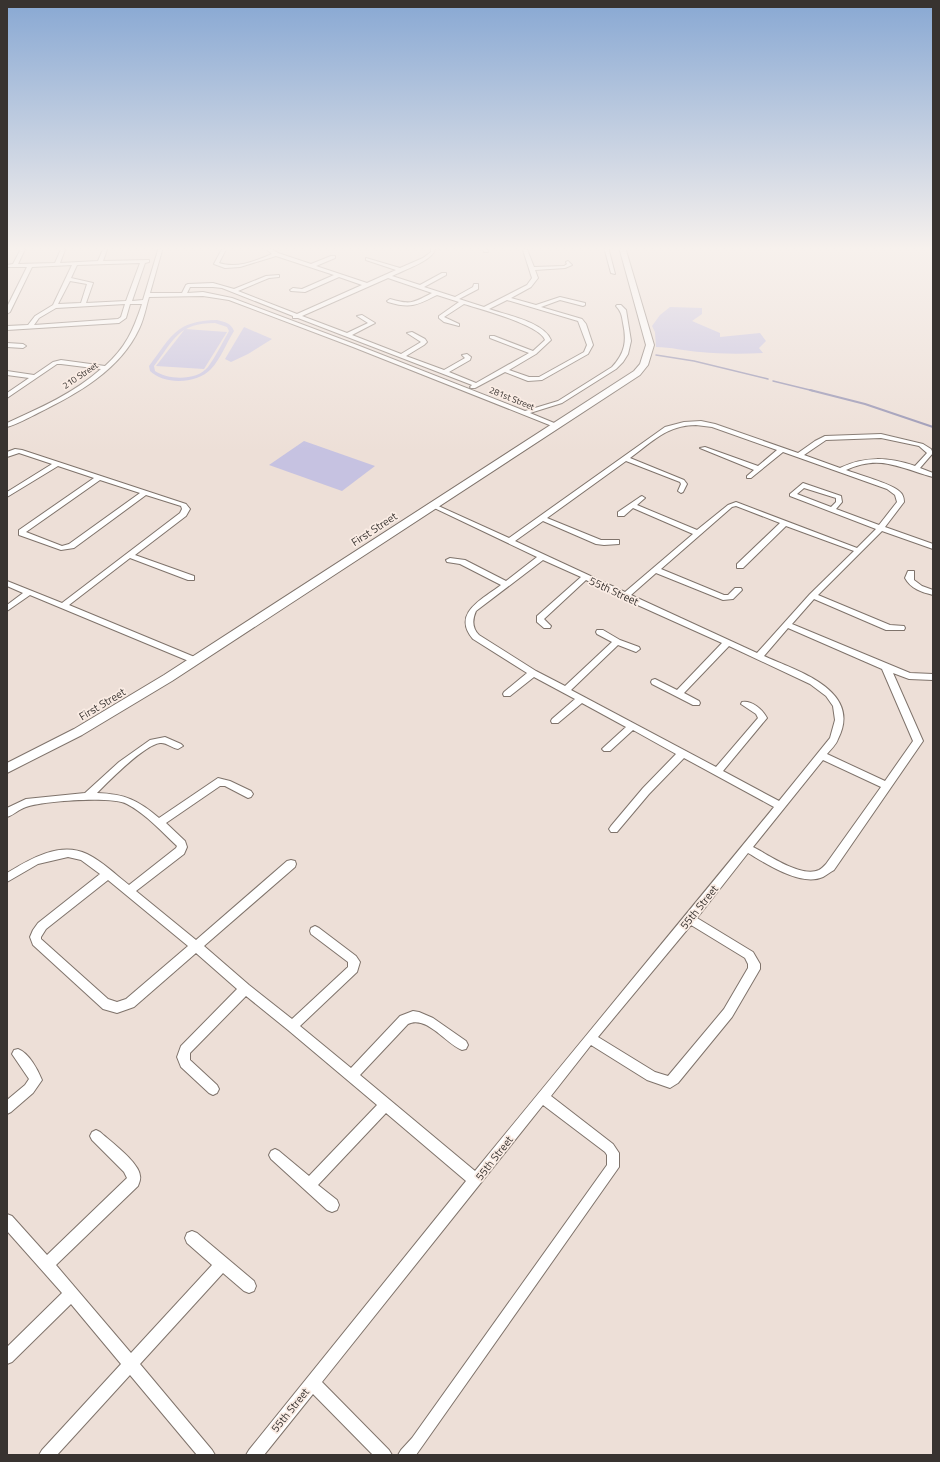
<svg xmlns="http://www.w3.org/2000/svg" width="940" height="1462" font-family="'Titillium Web',sans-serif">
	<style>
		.green { fill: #c6c2e1; fill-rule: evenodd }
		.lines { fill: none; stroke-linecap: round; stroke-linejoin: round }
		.stream-far1 { stroke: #9895b4; stroke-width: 1.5 }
		.stream { stroke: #9895b4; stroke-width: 2 }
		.minor-casing { stroke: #7f736b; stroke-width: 2 }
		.tertiary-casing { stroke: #7f736b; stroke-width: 2 }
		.minor { fill: #fff; fill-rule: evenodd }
		.tertiary { fill: #fff; fill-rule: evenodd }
		.labels { text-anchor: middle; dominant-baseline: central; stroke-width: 3.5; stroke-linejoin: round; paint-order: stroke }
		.far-street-label { font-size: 9px; fill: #383330; stroke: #faece4 }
		.street-label { font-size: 11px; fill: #383330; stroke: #faece4 }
	</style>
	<rect width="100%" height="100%" fill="#eddfd7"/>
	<g class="green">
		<path d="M670 307 702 308V314L692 321 720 333V337L760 333 766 341 759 348 763 353C742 354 720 354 700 352 685 351 671 347 656 347L655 332 652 326 660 315Z"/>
		<path d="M217 320C225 322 231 323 234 331 227 342 220 360 211 369 197 384 164 385 150 371L149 366C172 336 175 321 217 320ZM215 323 227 327 229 331C222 343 216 356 208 367 197 381 168 380 155 371L154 366C174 340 178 323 215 323Z"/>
		<polygon points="244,327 272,339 248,354 231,362 225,359"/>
		<polygon points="185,329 227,332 204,369 156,366"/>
		<polygon points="304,441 375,466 342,491 269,465"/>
	</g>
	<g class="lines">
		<g class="stream-far1">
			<polyline points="656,355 694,361 768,379"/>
			<polyline points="773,381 814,391"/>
		</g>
		<polyline class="stream" points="810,390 865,404 933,427"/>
		<defs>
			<g id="minor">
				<path d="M22 247H26L18 264 55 263 62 247H66L60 263 98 261 104 247H108L103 261 149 260V262L145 263 132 301 143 300 159 247H163L150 293H182L186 285 188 284 213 283 234 289 266 276 279 275V277L269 278 238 291 297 314 362 285 339 277 305 292 291 291 290 290 293 288 302 289 334 275 276 256 240 267 225 268 214 264 223 247H227L219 263C237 269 255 261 272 254L264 247H269L278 253 311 264 331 256H335V258L316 266 367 283 396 270 366 260V258L400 268 423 258 431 252V247H453L435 249C434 260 402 271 392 276L420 285 442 273H446V275L424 287 455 297 473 287 474 284H478V289L459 299 484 307 527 285 532 278 522 247H526L534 267 564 266 567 264 566 262 568 261 572 265 565 268 535 270 538 278 531 287 511 298 536 305 560 297 585 303V305L583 306 560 300 541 307 582 319 586 324 593 345 588 354 542 380 528 381 505 372 475 388H471L470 387 472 385 298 318H293V316L222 288 213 287H190L187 293 203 292 232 298 357 345 525 411 558 401 612 367C625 353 627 341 623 323 622 316 621 311 616 306L617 305H621L626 310 631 341 628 354 623 362 616 369 562 403 530 413 559 425V427L557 428 353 347 229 300 203 296 149 297C146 307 144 319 139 329 120 370 77 394 38 413 28 418 18 424 7 427V423C40 408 74 393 101 369L61 364H57L7 398V393L29 378 7 375V371L34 375 53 362 61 360 105 366C126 347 133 331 142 304H130L126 318 119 323 7 330V326L28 325 35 316 53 305 72 265 32 267 10 312 7 314V307L27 267H7V265L13 264ZM140 263 126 301 86 303 93 283 71 278 77 265ZM388 278 432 293C413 303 411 305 390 299L387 301 388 302C411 309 417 305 437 295L459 302 439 316V318L444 322 459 326V324L444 317 464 304C480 309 540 325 545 340L533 351 494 336H490V338L529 353 476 383 449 372 470 360 471 357 467 354 462 355 465 358 444 370 406 356 424 345 427 342 425 339 412 332 407 333 421 342 401 354 352 335 375 323 362 315 357 316 368 323 347 333 302 316ZM70 281 87 284 81 303 58 304ZM507 300 578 321 587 345 584 352 539 377H529L509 370 536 354 551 340C544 322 506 315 489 309ZM125 304 121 317 118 319 34 325 39 318 56 308Z"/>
				<polygon points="482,247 486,247 488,252 484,252"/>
				<polygon points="604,247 608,247 615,274 611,273"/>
				<polygon points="927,247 933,247 933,249 927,248"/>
				<polygon points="7,343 23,344 26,346 23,348 7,347"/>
				<path d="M701 421 715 424 798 453 815 441 825 436 881 434 923 444 931 449 933 453 920 468 933 473V477C900 468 880 454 846 470 859 475 890 483 899 491 903 494 904 498 904 502L885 527 933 544V549L882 531 818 595 890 625 904 626 905 628 904 630H886L814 599 792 624 910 673 933 674V680L909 679 893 673 923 741 834 870C830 872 827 875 823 877 801 887 767 864 748 853L697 918 753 952 760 964V969L732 1017 678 1083 670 1088 647 1080 591 1045 551 1096 613 1144 619 1153V1167L416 1455H398L401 1450 412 1438 607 1165V1155L605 1152 543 1105 322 1382 389 1450 392 1455H373L313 1394 264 1455H246L249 1450 466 1181 386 1113 318 1185 337 1200 339 1205 337 1210 332 1212 327 1210 271 1159 269 1155 271 1151 275 1149 279 1151 309 1176 377 1105 288 1030 246 996 190 1053V1060L217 1085 219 1089 217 1093 213 1095 209 1093 181 1067 177 1057 181 1046 237 989 196 953 134 1007 117 1013 103 1009 33 945 30 937 33 930 38 923 100 874 81 860 68 857 38 864 7 882V873C30 859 60 841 87 854 102 861 116 875 129 885L176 848 177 846C161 831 146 814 127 804 111 796 44 801 26 807 19 809 14 815 7 817V808L26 799 85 793 119 762 150 740 165 737 181 744 183 746 178 749C172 748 166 742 160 743 144 745 109 781 97 793 125 794 138 800 159 818L218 778 230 781 251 791 253 794 251 797 248 798 225 786H220L166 823 185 841 187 847 184 854 136 891 196 940 287 861 291 860 295 861 296 864 295 867 204 946 249 985 292 1019 348 967V962L311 934 310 931 311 928 315 926 319 928 356 956 360 962 357 972 300 1026 351 1068 400 1016 413 1011 419 1012 433 1018 466 1041 468 1045 466 1049 462 1050C446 1044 427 1015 408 1024L360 1075 475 1171C574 1049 675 929 774 807L684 758 649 794 617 832H611L609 829 611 826 643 788 676 754 633 730 610 751H604L602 749 604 747 626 727 582 703 558 723H552L551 721 552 719 575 699 534 677 510 696H504L503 694 504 692 527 673 473 639C451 613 483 599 501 585L460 564 447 562 446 560 450 558 465 560 506 581 537 557 428 505 430 504H434L509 538 665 427 684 422ZM696 425 712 427 777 450 758 466 705 447 700 448 754 470 747 476V478H751L783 452 887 489 895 495 897 502 879 525 836 509 842 502 841 496 803 483 790 494V496L876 529 857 548 736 502 728 505 697 530 637 505 645 498 642 496 640 497 618 512V516H624L633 508 693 534 625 592 515 541 543 521 596 544 604 545 619 544V540H601L547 518 626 461 680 482 681 484 678 491 681 493 683 492 687 484 684 480 630 458C652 442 667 425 696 425ZM881 438 919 446 927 453 915 466C888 457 865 456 840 468L804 455 826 440ZM804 488 836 498V502L831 507 797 494ZM736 506 780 523 737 564V568H743L786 526 854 551 810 594 757 653 631 595 656 573 723 600 733 599 742 590 741 588H735L728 595H724L661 569 732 507ZM543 560 581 577 537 616V622L544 628H550L551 626 544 619 586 580 622 598 722 643 677 690 655 679 652 680 651 682 652 684 693 705H699L700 703 699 701 684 693 729 646 810 684 826 696 833 706 835 720 830 738 779 801 723 771 767 718C763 710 752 700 742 702L741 704 756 714 758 718 716 767 571 690 618 645 636 652 640 649 639 647 620 640 603 630H597L596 632 597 634 612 642 565 686 536 671 479 635C472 628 472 620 476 611ZM788 628 882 669 913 741 885 781 827 754C831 749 836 745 838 739 863 690 797 671 764 656ZM823 760 881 787 826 864C824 866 821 869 819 870 801 878 769 855 753 847ZM108 880 188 946 126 999 117 1002 108 999 41 939V937L46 929ZM691 925 745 958 748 964V968L724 1009 668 1076 655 1072 598 1037Z"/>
				<path d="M15 449 22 450 186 504 190 509 186 516 135 555 194 576V580H188L130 558 69 605 197 658 198 660 197 662H191L30 595 7 611V605L23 593 7 586V581L62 603 180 513 182 509 181 506 146 495 74 548 61 550 19 535V530L94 478 58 466 7 497V492L52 464 19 453 7 457V452ZM100 480 140 493 69 544 62 546 26 532Z"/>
				<path d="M908 571H914V580L922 586 933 590V595C922 592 911 589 905 578Z"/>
				<path d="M18 1049C29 1053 38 1070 42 1080L33 1093 11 1112 7 1114V1100L25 1085 29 1079 12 1054 14 1050Z"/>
				<path d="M96 1130 100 1132C110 1141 140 1163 140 1176 141 1179 139 1183 138 1186L56 1265 131 1353 212 1265 187 1243 185 1238 187 1233 192 1231 197 1233 254 1281 256 1286 254 1291 249 1293 244 1291 223 1273 140 1364 212 1450 215 1455H197L130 1375 57 1455H39L42 1450 121 1364 71 1304 12 1362 7 1364V1347L62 1293 7 1231V1214L12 1216 47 1255 127 1178 124 1172 92 1140 90 1136 92 1132Z"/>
			</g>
			<polygon id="tertiary" points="619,247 625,247 654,345 648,365 640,375 172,681 82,735 7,773 7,763 74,729 164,675 634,371 640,364 646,345"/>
		</defs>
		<use href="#minor" class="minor-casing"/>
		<use href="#tertiary" class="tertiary-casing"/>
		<use href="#minor" class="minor"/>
		<use href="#tertiary" class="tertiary"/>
	</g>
	<linearGradient id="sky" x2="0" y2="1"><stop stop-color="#88a8d3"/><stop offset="0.55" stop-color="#f7f1ed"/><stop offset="1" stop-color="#f7f1ed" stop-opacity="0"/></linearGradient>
	<rect width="940" height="452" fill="url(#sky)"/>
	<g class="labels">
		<g class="far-street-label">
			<text transform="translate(80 375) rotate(-34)">210 Street</text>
			<text transform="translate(512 398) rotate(22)">281st Street</text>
		</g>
		<g class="street-label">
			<text transform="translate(374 529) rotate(-33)">First Street</text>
			<text transform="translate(614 591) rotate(25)">55th Street</text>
			<text transform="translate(102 704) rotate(-31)">First Street</text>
			<text transform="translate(699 907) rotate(-51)">55th Street</text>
			<text transform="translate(494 1158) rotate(-52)">55th Street</text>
			<text transform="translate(290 1410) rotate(-51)">55th Street</text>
		</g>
	</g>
	<rect width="940" height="1462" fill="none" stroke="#383330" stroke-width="16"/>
</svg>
